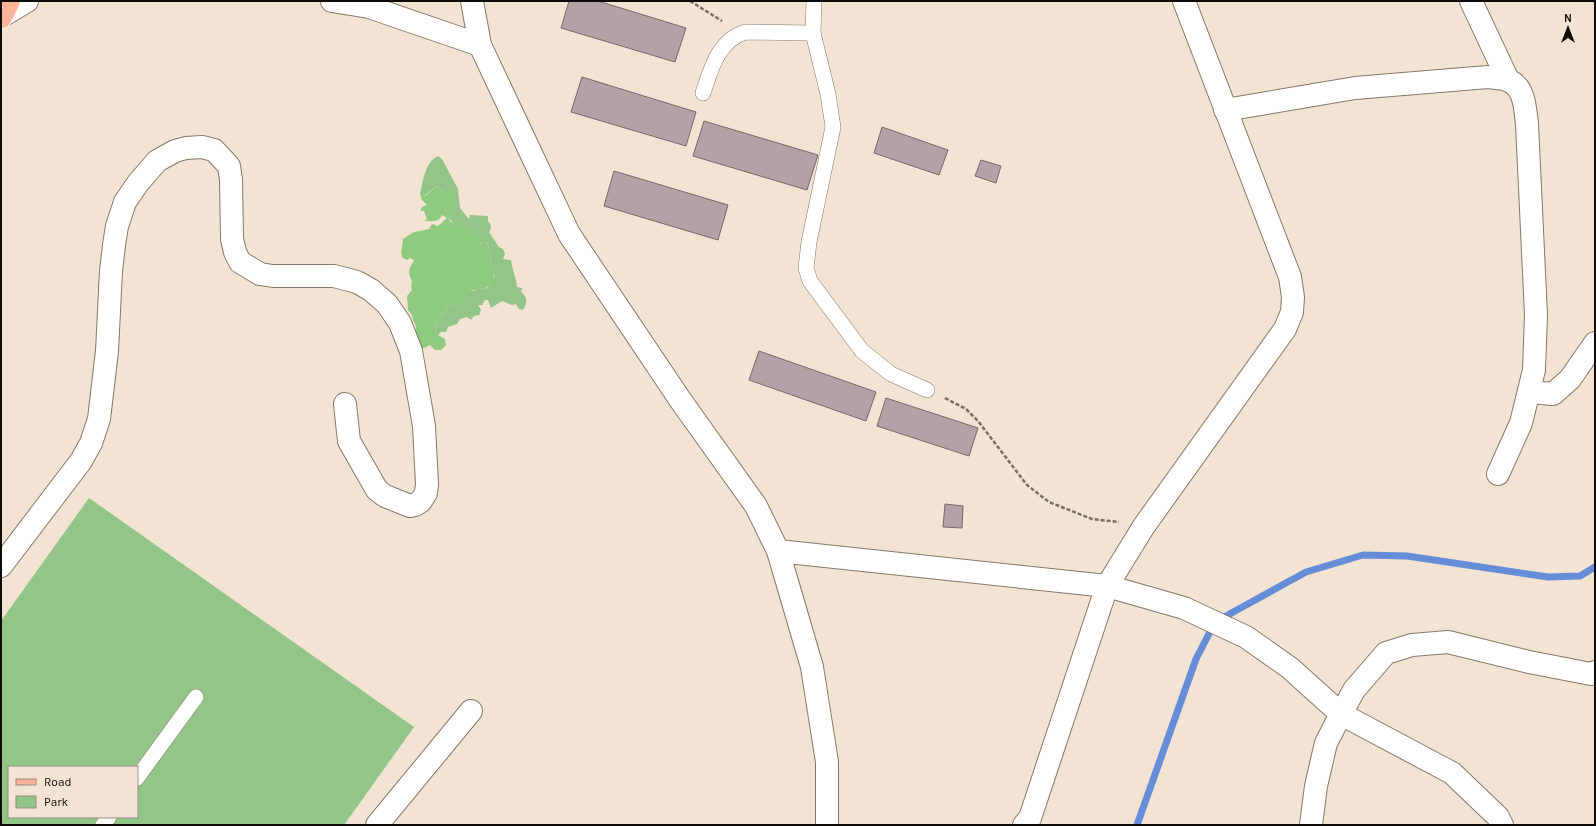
<svg xmlns="http://www.w3.org/2000/svg" width="1596" height="826" font-family="Karla,sans-serif">
	<style>
		.green { fill: #92c587; fill-rule: evenodd }
		.forest { fill: #8ecb80 }
		.lines { fill: none; stroke-linecap: round; stroke-linejoin: round }
		.stream { stroke: #668dd8; stroke-width: 7 }
		.building { fill: #b5a0a8; stroke: #79666e }
		.service-casing { stroke: #867869; stroke-width: 16 }
		.minor-casing { stroke: #867869; stroke-width: 24 }
		.primary-casing { stroke: #fff; stroke-width: 24 }
		.path { stroke: #796f65; stroke-width: 2.5; stroke-dasharray: 4 2; stroke-linecap: butt }
		.service { stroke: #fff; stroke-width: 15 }
		.minor { stroke: #fff; stroke-width: 22 }
		.primary { stroke: #feb39a; stroke-width: 22 }
	</style>
	<rect width="100%" height="100%" fill="#f2e3d2"/>
	<g class="green">
		<path d="M438 156 442 159 458 189 460 208 469 219 470 215 488 216V221C491 225 492 227 489 232L499 247 503 249 505 254 503 259 511 260C512 269 516 277 517 287L522 288 521 292C528 297 527 304 523 310L519 309 516 304 512 305 502 301 491 308 488 300H485L482 305H478L481 310 479 315 474 316 471 320 467 317 460 319 457 324 448 327 446 332H441L438 335 435 330 436 323 449 306C459 304 464 298 469 289L473 291 488 288 495 277 490 265 491 256C488 250 489 245 486 238L480 244 478 237 468 230 457 227 448 217 444 193 437 186 424 196 420 194C423 181 425 162 438 156Z"/>
		<path d="M89 498 414 727 344 825H1V621ZM9 767H137V817H9Z"/>
	</g>
	<path class="forest" d="M437 186 444 193 447 191H451C455 199 456 212 448 217L451 222 456 223 457 227 463 226 479 237 480 244 482 243V240L486 238C489 245 488 250 491 256 489 267 495 272 495 283 488 288 477 293 469 289L468 293 465 296V300L462 303 449 306 441 316V321L436 323 435 330 438 335 445 339 446 345 441 350H435L430 345 422 349C416 344 415 334 416 326L413 320 412 315 408 310 407 296 412 290 411 286 412 281C407 272 409 269 414 260L410 258 407 260 403 258 401 254 403 239 414 232 429 229 432 224 438 226 447 218 442 215C439 223 431 221 424 221L427 219 424 211H420L422 207 427 205 422 200 420 194 424 192 425 196Z"/>
	<g class="lines">
		<polyline class="stream" points="1137,825 1196,659 1215,622 1306,572 1363,555 1407,556 1548,577 1580,576 1595,567"/>
	</g>
	<g class="building">
		<polygon points="569,1 598,1 686,28 675,62 561,28"/>
		<polygon points="582,77 696,112 686,146 571,112"/>
		<polygon points="704,121 818,155 807,190 693,156"/>
		<polygon points="882,127 948,150 939,175 874,153"/>
		<polygon points="981,160 1001,166 996,183 975,176"/>
		<polygon points="614,171 728,205 718,240 604,206"/>
		<polygon points="759,351 876,392 866,421 749,380"/>
		<polygon points="886,398 978,428 969,456 877,426"/>
		<polygon points="945,504 963,506 962,528 943,527"/>
	</g>
	<g class="lines">
		<defs>
			<g id="service">
				<polyline points="814,1 813,33 828,94 833,127 809,242 806,268 810,281 862,351 891,374 927,390"/>
				<path d="M703 93C711 69 718 41 745 32L813 33"/>
				<polyline points="137,778 196,697"/>
				<polyline points="103,825 109,817"/>
			</g>
			<g id="minor">
				<polyline points="332,1 369,7 480,45"/>
				<polyline points="472,1 480,45 569,234 681,401 756,506 778,551 812,667 827,762 827,825"/>
				<polyline points="1471,1 1508,80"/>
				<polyline points="2,16 27,1"/>
				<path d="M1225 110 1355 88 1488 77C1494 78 1501 78 1507 80 1525 86 1525 108 1527 124L1536 315 1534 370 1521 423 1498 474"/>
				<polyline points="1529,392 1553,394 1570,379 1595,343"/>
				<polyline points="778,551 1107,586 1184,608 1246,637 1290,668 1341,714 1354,690 1386,653 1412,645 1448,642 1529,662 1591,674 1595,672"/>
				<polyline points="1,566 81,461 91,443 99,419 107,351 111,271 114,245 117,226 125,202 138,183 157,161 175,151 186,148 202,147 214,150 229,166 231,180 232,239 235,252 240,262 260,274 273,276 334,276 357,282 371,290 387,304 400,323 411,351 424,426 427,484 426,493 421,501 415,505 410,506 385,496 377,490 349,441 345,404"/>
				<polyline points="377,825 471,711"/>
				<polyline points="1024,825 1030,818 1107,586 1144,526 1285,329 1292,312 1293,297 1290,277 1184,1"/>
				<polyline points="1311,825 1316,786 1326,743 1341,714 1452,773 1498,817 1502,825"/>
			</g>
			<polyline id="primary" points="1,17 9,1"/>
		</defs>
		<use href="#service" class="service-casing"/>
		<use href="#minor" class="minor-casing"/>
		<use href="#primary" class="primary-casing"/>
		<g class="path">
			<polyline points="690,1 722,21"/>
			<polyline points="945,398 966,409 978,421 1027,485 1049,502 1092,519 1119,522"/>
		</g>
		<use href="#service" class="service"/>
		<use href="#minor" class="minor"/>
		<use href="#primary" class="primary"/>
	</g>
	<rect width="1596" height="826" fill="none" stroke="#0f0a06" stroke-width="4"/>
	<rect x="8" y="766" width="130" height="52" fill="#f2e3d2" stroke="#978c80"/>
	<rect x="16" y="779" width="20" height="6" fill="#feb39a" stroke="#978c80"/>
	<text x="44" y="786" font-size="12" fill="#0f0a06">Road</text>
	<rect x="16" y="796" width="20" height="12" fill="#92c587" stroke="#978c80"/>
	<text x="44" y="806" font-size="12" fill="#0f0a06">Park</text>
	<g transform="translate(1568 28)" stroke="#f2e3d2" stroke-width="3" paint-order="stroke">
	<path d="M0-3L7 15L0 10L-7 15Z" fill="#0f0a06"/>
	<text y="-6" font-size="11" font-weight="bold" text-anchor="middle" fill="#0f0a06">N</text>
	</g>
</svg>
